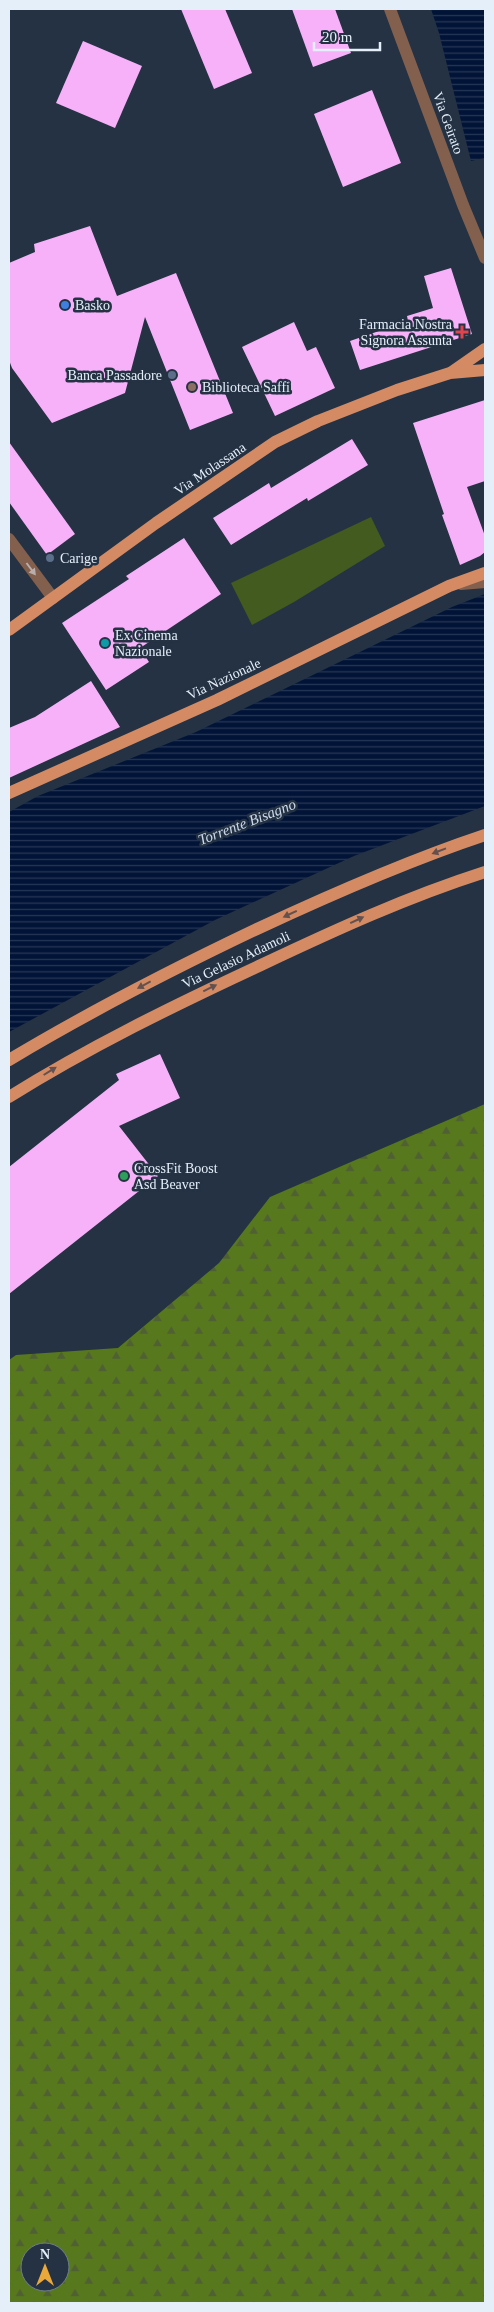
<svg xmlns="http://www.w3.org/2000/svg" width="494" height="2312" font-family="'Times New Roman',serif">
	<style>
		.green { fill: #435b1e }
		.forest { fill: url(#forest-firs); fill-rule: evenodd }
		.water { fill: url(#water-rules) }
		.building { fill: #f7b1f8 }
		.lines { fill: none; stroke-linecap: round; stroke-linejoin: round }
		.minor { stroke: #835f4d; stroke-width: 12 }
		.major { stroke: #d48b64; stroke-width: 12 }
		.oneway { fill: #b9aeac }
		.oneway2 { fill: #62514f }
		.shop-dot { fill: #3f7fe0; stroke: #243243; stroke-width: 2 }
		.health-dot { fill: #e0444e; stroke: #243243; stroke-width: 2 }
		.service-dot { fill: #5c6f8a; stroke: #243243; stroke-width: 2 }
		.education-dot { fill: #8d6e63; stroke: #243243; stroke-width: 2 }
		.culture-dot { fill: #0f9aa8; stroke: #243243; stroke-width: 2 }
		.leisure-dot { fill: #2e9e5b; stroke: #243243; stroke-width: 2 }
		.labels { text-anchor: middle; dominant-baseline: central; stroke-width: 5; stroke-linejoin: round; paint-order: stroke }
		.street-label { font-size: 14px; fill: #e5eff9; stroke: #243243 }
		.poi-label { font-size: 14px; fill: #e5eff9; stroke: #243243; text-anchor: start }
		.water-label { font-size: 15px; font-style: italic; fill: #ccd9ed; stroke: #243243 }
	</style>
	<defs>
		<pattern id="forest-firs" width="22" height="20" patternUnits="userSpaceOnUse" patternTransform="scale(1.25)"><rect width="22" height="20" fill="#58781d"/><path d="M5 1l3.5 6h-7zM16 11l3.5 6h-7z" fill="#4e6034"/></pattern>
		<pattern id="water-rules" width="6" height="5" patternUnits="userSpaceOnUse" patternTransform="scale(1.25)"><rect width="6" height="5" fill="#011437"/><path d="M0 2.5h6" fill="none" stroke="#263655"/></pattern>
	</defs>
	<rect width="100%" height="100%" fill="#243243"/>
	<polygon class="green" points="371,517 385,546 294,602 252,625 231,583"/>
	<path class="forest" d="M485 1104V2303H9V1360L16 1355 118 1348 219 1263 270 1197ZM30 2252H60V2282H30Z"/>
	<g class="water">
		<polygon points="431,9 485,9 485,158 471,161 439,33"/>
		<polygon points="485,594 485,806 354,856 215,920 9,1032 9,812 38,796 196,732 452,607"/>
	</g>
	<g class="building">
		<polygon points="181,9 225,9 252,73 214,89"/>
		<polygon points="292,9 335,9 351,53 313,67"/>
		<polygon points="83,41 142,66 115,128 56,103"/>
		<polygon points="372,90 401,163 343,187 314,114"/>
		<polygon points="90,226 117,296 176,273 233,413 190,430 145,317 125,393 52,423 12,368 9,360 9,263 35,252 34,244"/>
		<polygon points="451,268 472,334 360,370 350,341 408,321 407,316 433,308 424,276"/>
		<polygon points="294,322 307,351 316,347 335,388 275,416 242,347"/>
		<polygon points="485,400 485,481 467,487 485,536 485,552 480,556 460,565 442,515 444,514 413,423"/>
		<polygon points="352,439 368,465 308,501 307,498 231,545 213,518 269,483 271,488"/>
		<polygon points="9,442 75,534 47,555 9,502"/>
		<polygon points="184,538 221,594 140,648 149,662 106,690 62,623 129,579 126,576"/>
		<polygon points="91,681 120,727 9,778 9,728 35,717"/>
		<polygon points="160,1054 180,1098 119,1126 158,1176 9,1294 9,1167 119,1080 116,1074"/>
	</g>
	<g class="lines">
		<g class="minor">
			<polyline points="390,9 463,205 485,258"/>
			<polyline points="9,539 53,598"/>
			<polyline points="461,584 485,582"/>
		</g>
		<g class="major">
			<polyline points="452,372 485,349"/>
			<polyline points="9,630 156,523 275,442 318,421 397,390 450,373 485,370"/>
			<polyline points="9,793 217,700 449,586 485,573"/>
			<path d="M9 1060C89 1012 173 969 257 929 332 894 407 861 485 835"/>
			<path d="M9 1097C89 1047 175 1005 261 965 335 930 407 897 485 872"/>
		</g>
	</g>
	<defs><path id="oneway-solid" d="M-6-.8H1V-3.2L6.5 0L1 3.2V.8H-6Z" transform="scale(1.25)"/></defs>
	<use class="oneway" href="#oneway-solid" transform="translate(31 569) rotate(53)"/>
	<g class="oneway2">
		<use href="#oneway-solid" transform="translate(439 851) rotate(159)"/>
		<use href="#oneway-solid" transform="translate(290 914) rotate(155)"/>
		<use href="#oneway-solid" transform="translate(357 920) rotate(-25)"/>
		<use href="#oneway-solid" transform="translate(144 985) rotate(152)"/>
		<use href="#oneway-solid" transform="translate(210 988) rotate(-26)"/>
		<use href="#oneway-solid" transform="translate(50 1071) rotate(-32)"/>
	</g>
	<circle class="shop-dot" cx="65" cy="305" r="5"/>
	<path class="health-dot" d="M459.5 324.5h5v5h5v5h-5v5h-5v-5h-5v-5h5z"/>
	<g class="service-dot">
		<circle cx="172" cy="375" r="5"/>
		<circle cx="50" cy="558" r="5"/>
	</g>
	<circle class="education-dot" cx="192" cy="387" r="5"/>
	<circle class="culture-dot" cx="105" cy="643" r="5"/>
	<circle class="leisure-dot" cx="124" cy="1176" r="5"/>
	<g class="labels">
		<g class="street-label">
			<text transform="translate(448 123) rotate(70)">Via Geirato</text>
			<text transform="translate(210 469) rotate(-34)">Via Molassana</text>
			<text transform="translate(224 679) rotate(-25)">Via Nazionale</text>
			<text transform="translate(236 960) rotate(-25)">Via Gelasio Adamoli</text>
		</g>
		<g class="poi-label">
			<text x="75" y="305">Basko</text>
			<text x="452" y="324" text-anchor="end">Farmacia Nostra<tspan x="452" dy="16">Signora Assunta</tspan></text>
			<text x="162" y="375" text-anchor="end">Banca Passadore</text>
			<text x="202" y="387">Biblioteca Saffi</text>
			<text x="60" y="558">Carige</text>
			<text x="115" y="635">Ex Cinema<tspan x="115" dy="16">Nazionale</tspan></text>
			<text x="134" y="1168">CrossFit Boost<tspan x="134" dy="16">Asd Beaver</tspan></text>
		</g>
		<g class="water-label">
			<text transform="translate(247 822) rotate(-21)">Torrente Bisagno</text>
		</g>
	</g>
	<rect width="494" height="2312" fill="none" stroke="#e5eff9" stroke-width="20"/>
	<g transform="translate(45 2267)"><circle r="24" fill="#243243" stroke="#717e8c"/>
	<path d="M0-4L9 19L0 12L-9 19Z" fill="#eba93a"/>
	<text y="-8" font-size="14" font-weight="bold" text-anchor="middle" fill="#e5eff9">N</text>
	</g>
	<path d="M314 42v8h66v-8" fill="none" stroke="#e5eff9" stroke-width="2.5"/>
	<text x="322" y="42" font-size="15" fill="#e5eff9" stroke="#243243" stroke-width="4" paint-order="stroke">20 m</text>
</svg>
